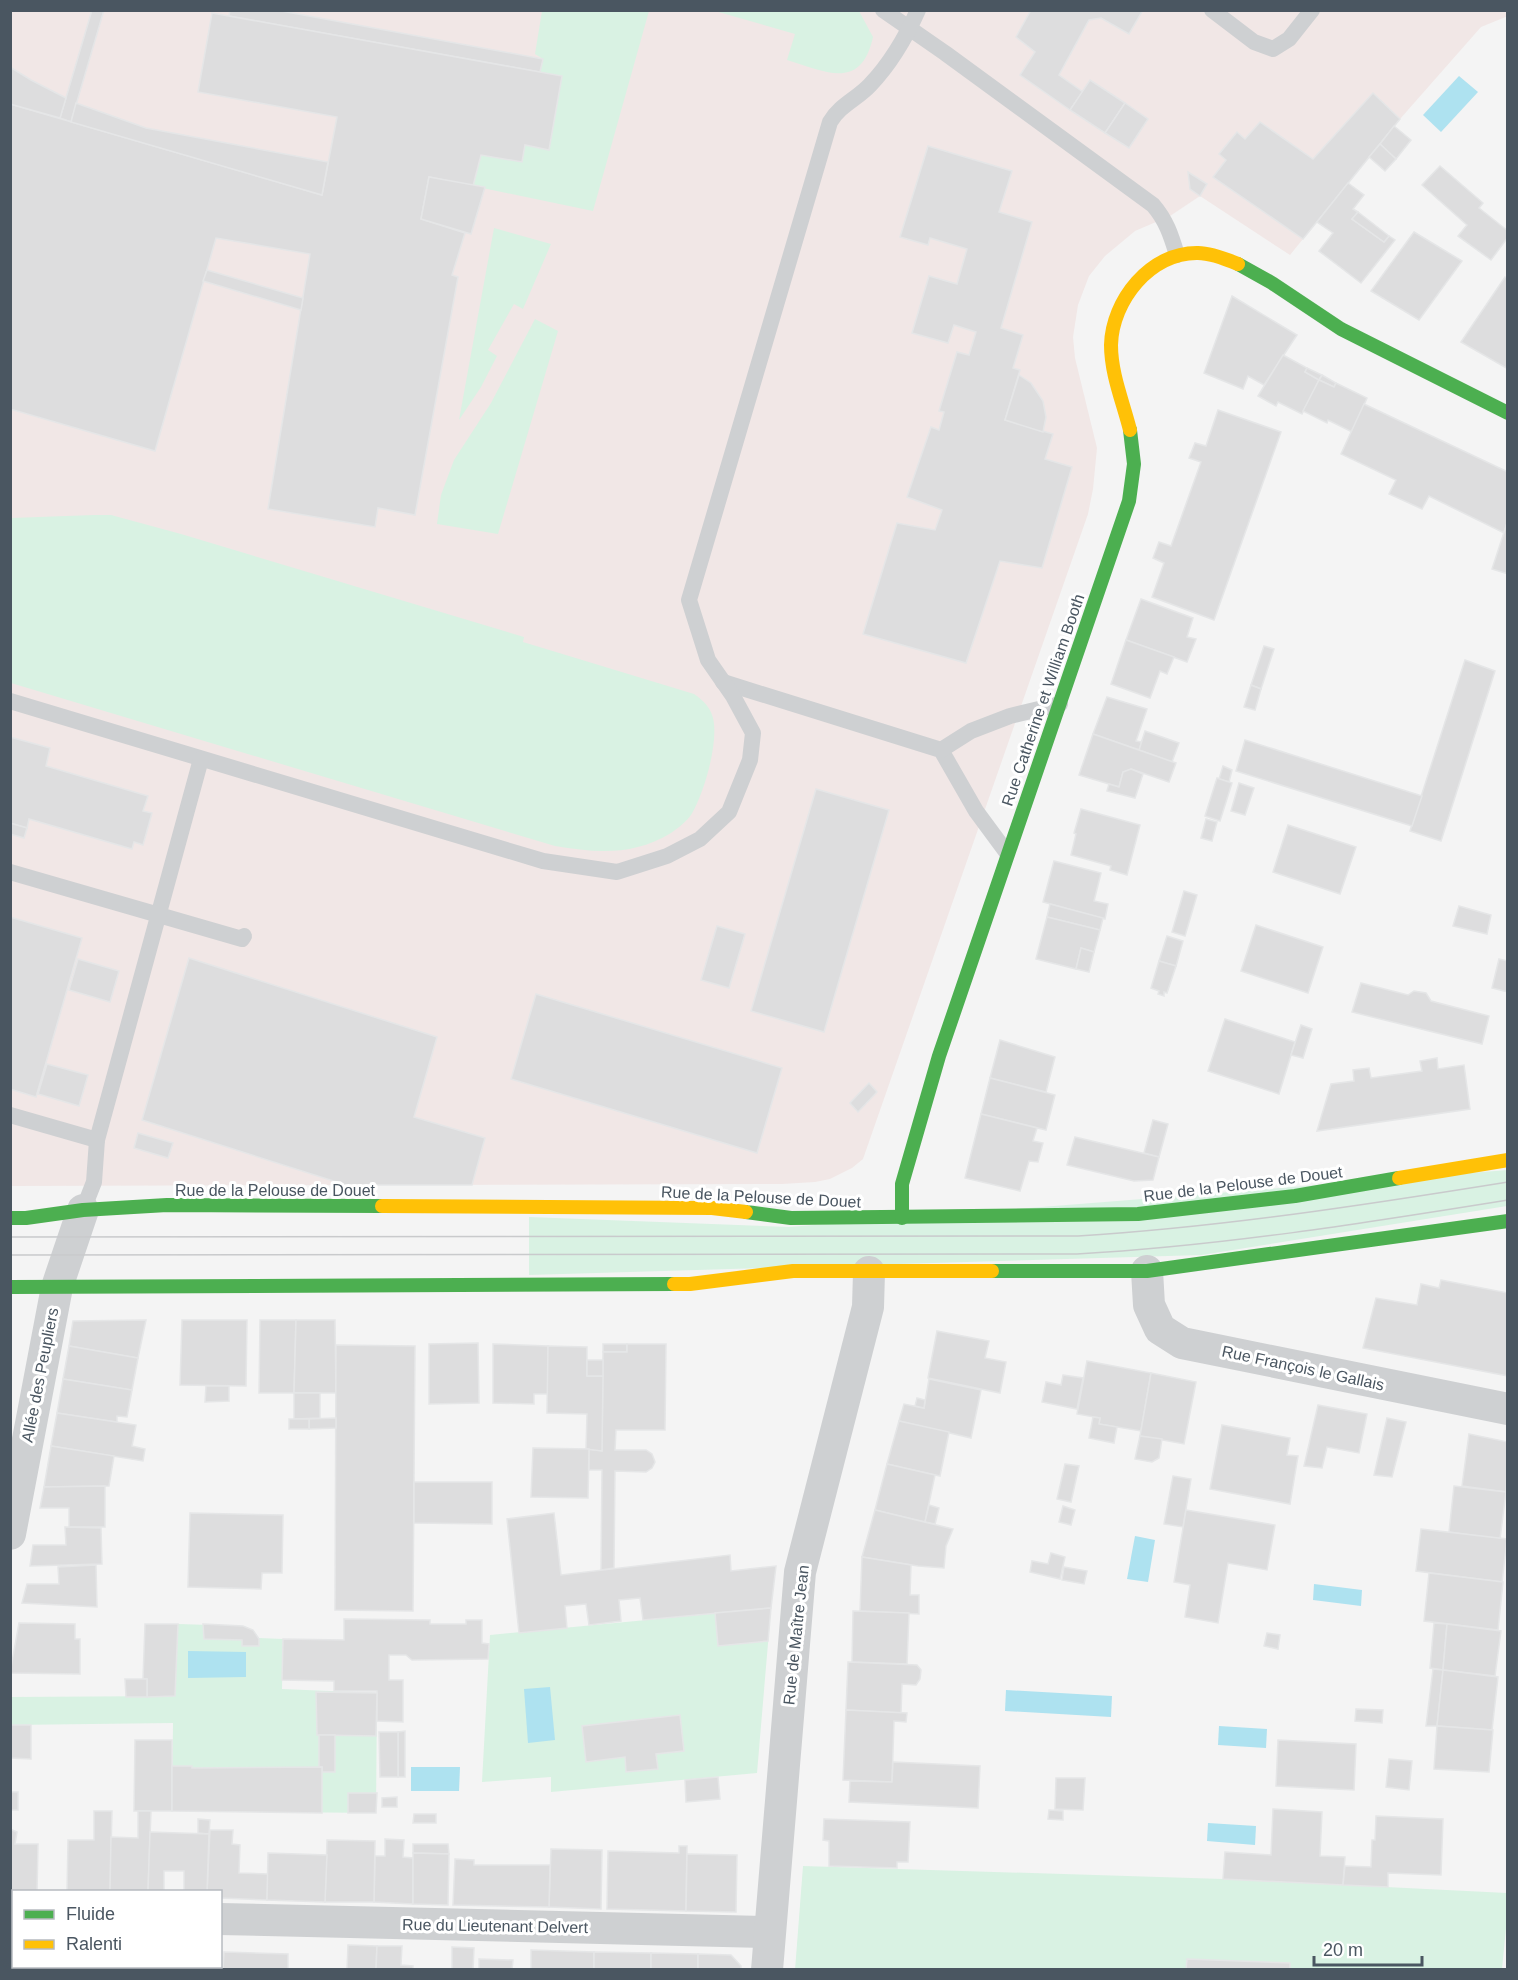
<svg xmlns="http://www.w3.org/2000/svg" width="1518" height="1980" font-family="Helvetica,sans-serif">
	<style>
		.medical { fill: #f1e7e6 }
		.green { fill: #d9f2e3 }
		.water { fill: #aee2f0 }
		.building { fill: #ddddde; stroke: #e5e6e7; stroke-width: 1.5 }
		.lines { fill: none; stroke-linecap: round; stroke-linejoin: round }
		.lane { stroke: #ced0d2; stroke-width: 16 }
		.street { stroke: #ced0d2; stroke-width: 32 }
		.fast { stroke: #4caf50; stroke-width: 14 }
		.slow { stroke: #ffc107; stroke-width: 14 }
		.tram { stroke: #c9cacc; stroke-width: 1.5 }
		.labels { text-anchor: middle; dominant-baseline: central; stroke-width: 6; stroke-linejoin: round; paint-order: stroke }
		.street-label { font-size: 16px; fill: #4a5661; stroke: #fff }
	</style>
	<rect width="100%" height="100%" fill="#f4f4f4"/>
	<polygon class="medical" points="1507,10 1508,16 1481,27 1400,119 1290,255 1200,196 1170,216 1135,231 1105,256 1089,276 1078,305 1073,337 1075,358 1097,448 1093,489 1088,514 863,1159 852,1168 830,1179 815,1182 782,1184 11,1186 10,11"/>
	<g class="green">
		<polygon points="542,11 649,11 593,211 473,186 481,155 525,145 548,150 561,76 540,72 543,59 535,54"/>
		<path d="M715 11H859L873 37C861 91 826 72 787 60L795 34Z"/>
		<polygon points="494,228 551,244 523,309 514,304 488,350 497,356 481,387 459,420"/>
		<polygon points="535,319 558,331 498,534 437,524 441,495 454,460 491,403"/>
		<path d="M94 515H111L181 534 524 637 523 642 694 694C704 701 710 707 713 718 719 742 704 794 691 815 687 821 677 829 671 833 633 856 597 853 555 846L11 683V518Z"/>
		<polygon points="1508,1170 1507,1206 1202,1255 529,1275 529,1217 789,1227"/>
		<polygon points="771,1608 757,1773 551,1792 551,1777 482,1782 490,1635"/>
		<polygon points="178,1624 243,1626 253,1630 259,1638 283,1639 282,1689 377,1693 376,1813 172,1811 173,1723 11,1725 10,1697 175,1696"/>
		<polygon points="803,1866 1223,1879 1507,1893 1507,1918 1502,1969 795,1970"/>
	</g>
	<g class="water">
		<polygon points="1459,76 1478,92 1441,132 1423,115"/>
		<polygon points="1135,1536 1155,1540 1148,1582 1127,1579"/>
		<polygon points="1314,1584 1362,1590 1361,1606 1313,1600"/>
		<polygon points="188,1651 246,1652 246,1677 188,1678"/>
		<polygon points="550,1687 555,1740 528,1743 524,1689"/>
		<polygon points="1006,1690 1112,1696 1111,1717 1005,1711"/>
		<polygon points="1219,1726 1267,1729 1266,1748 1218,1745"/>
		<polygon points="411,1767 460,1767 459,1791 411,1791"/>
		<polygon points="1208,1823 1256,1826 1255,1845 1207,1841"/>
	</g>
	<g class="building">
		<polygon points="92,10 104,10 71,122 60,118"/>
		<polygon points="230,10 276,10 543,59 540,72 229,16"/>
		<polygon points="1031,10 1143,10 1129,34 1101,18 1089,20 1059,75 1083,92 1070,110 1020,75 1035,52 1016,37"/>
		<polygon points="212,13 562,76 549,150 525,145 522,162 481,155 473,186 429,177 421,219 465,233 452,275 458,277 415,515 378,508 375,527 268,509 310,254 216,238 155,451 10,409 10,104 322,195 337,117 198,92"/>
		<polygon points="10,67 31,80 66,98 60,118 10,104"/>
		<polygon points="1090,80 1125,103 1105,133 1070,110"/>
		<polygon points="1373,93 1400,119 1303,239 1213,177 1226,160 1219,154 1237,132 1245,139 1260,122 1313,159"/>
		<polygon points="76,103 146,128 328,162 322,195 71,122"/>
		<polygon points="1125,103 1148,119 1129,148 1105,133"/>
		<polygon points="1394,126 1411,140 1396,159 1380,144"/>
		<polygon points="1380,144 1396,159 1385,171 1369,157"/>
		<polygon points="928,146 1012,171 999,212 1032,222 1001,328 1023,335 1013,368 1020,370 1005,420 1053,434 1045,459 1072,467 1042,568 1000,561 966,663 863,634 897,523 935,530 942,510 907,497 931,427 939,430 944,412 939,411 957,352 969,355 976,332 954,325 948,343 912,333 929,276 957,284 967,249 930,238 928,245 900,237"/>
		<polygon points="1440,166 1483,203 1479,208 1508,231 1508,237 1491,260 1458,236 1467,225 1422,185"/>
		<polygon points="1188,172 1207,184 1200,196 1190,189"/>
		<polygon points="429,177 485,187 471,234 421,219"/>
		<polygon points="1348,183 1364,195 1353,209 1358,212 1352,219 1384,242 1389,236 1395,240 1361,283 1319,251 1333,233 1317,222"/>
		<polygon points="1358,212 1389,236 1384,242 1352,219"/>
		<polygon points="1414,232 1462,261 1419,320 1371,291"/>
		<polygon points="207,270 303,298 301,310 203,281"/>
		<polygon points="1505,277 1508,279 1508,369 1461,342"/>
		<polygon points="1232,296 1297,335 1264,385 1248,376 1243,389 1204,373"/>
		<polygon points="1283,355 1307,368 1305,372 1319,380 1302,414 1278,402 1276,406 1258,396"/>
		<polygon points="1307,368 1322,375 1319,380 1305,372"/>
		<polygon points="1019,375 1031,383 1043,401 1046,417 1043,432 1005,420"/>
		<polygon points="1322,375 1336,383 1334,387 1319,380"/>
		<polygon points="1319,380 1334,387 1336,383 1367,398 1352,432 1328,420 1327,423 1303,411"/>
		<polygon points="1364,404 1508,472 1508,520 1504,533 1429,496 1422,509 1389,494 1396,480 1341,454"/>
		<polygon points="1218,410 1281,432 1214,620 1152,597 1164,563 1153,558 1159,542 1171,546 1201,462 1189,458 1195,443 1206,446"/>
		<polygon points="1508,520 1508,574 1492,569"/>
		<polygon points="1141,599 1193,618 1187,637 1196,639 1187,662 1126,640"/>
		<polygon points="1126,640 1174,657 1167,674 1160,671 1150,698 1111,684"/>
		<polygon points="1264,646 1274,649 1261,689 1251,685"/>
		<polygon points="1465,660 1495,671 1441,841 1410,831"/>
		<polygon points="1251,685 1261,689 1255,710 1244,707"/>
		<polygon points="1107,697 1147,709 1136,741 1141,742 1143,739 1139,750 1093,734"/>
		<polygon points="1145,731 1179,743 1172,762 1139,750"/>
		<polygon points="1093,734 1176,763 1169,782 1131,769 1123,772 1119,787 1079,775"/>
		<polygon points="10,737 50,748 46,766 148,796 143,811 152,813 143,845 134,842 132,849 29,819 27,828 10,823"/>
		<polygon points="1245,740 1422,796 1412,826 1236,771"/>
		<polygon points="1223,766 1232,770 1229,782 1219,779"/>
		<polygon points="1131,769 1143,774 1135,798 1107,791 1109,784 1119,787 1123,772"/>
		<polygon points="1217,778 1232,783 1220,821 1205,816"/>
		<polygon points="1239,783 1254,788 1245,815 1231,811"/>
		<polygon points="816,789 889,810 824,1032 751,1011"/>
		<polygon points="1081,809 1140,825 1127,875 1110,870 1111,866 1071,855 1076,834 1074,833"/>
		<polygon points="1206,819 1217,822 1212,841 1201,838"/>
		<polygon points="10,823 27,828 24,838 10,834"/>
		<polygon points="1288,825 1356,847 1340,894 1273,872"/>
		<polygon points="1054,861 1101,873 1094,901 1108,904 1105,919 1043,902"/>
		<polygon points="1184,891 1197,895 1185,936 1172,932"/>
		<polygon points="1050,904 1103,918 1100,930 1047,917"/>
		<polygon points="1459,906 1491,915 1487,934 1453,926"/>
		<polygon points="10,917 82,938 36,1097 10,1089"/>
		<polygon points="1047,917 1100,930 1094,952 1081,948 1076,969 1036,959"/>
		<polygon points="1256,925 1323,947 1308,993 1241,971"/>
		<polygon points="717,926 745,934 729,988 701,980"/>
		<polygon points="1167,936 1183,941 1176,966 1159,961"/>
		<polygon points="1081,948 1094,952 1089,972 1076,969"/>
		<polygon points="189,958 437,1037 414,1117 485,1138 472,1185 346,1185 142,1120"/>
		<polygon points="78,959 119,971 110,1002 69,990"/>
		<polygon points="1499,959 1508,961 1508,992 1492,988"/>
		<polygon points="1159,961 1176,966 1167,993 1164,992 1164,996 1158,994 1159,991 1151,988"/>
		<polygon points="1361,983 1408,995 1414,991 1426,993 1431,1001 1489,1016 1482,1044 1352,1012"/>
		<polygon points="536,994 782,1068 757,1153 511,1079"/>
		<polygon points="1225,1019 1295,1042 1279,1094 1208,1071"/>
		<polygon points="1301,1025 1312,1029 1303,1058 1291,1055"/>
		<polygon points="1000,1040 1055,1057 1046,1092 990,1078"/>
		<polygon points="1437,1058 1438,1069 1464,1065 1470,1109 1317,1131 1331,1084 1354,1081 1353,1070 1369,1068 1371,1078 1422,1071 1420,1061"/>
		<polygon points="47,1064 88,1075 79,1106 38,1094"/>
		<polygon points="990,1078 1055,1095 1046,1130 981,1114"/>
		<polygon points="869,1083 877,1092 858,1112 850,1103"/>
		<polygon points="981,1114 1037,1128 1033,1141 1043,1143 1038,1162 1029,1161 1020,1191 965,1178"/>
		<polygon points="1153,1120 1168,1124 1159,1157 1144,1153"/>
		<polygon points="138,1133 173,1143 168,1158 134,1148"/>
		<polygon points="1075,1137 1159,1157 1153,1180 1134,1181 1067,1165"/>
		<polygon points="1441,1280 1508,1293 1508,1376 1363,1348 1376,1298 1417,1305 1421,1284 1439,1288"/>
		<polygon points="146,1320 138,1358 69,1346 73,1321"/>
		<polygon points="182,1320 247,1320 246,1386 180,1385"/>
		<polygon points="260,1320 296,1320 294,1393 259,1393"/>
		<polygon points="296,1320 335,1320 336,1393 294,1393"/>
		<polygon points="937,1331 989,1341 985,1358 1006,1362 1000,1393 928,1378"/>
		<polygon points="478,1343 479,1403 429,1404 429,1344"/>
		<polygon points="493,1344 548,1346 548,1394 534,1394 534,1404 493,1403"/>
		<rect x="603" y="1344" width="24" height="8"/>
		<polygon points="627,1344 666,1344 665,1430 616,1430 615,1450 646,1450 652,1454 655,1462 652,1468 646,1472 615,1471 614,1568 601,1570 602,1470 589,1470 589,1449 602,1451 603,1352 627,1352"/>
		<polygon points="336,1345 415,1346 413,1611 335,1610"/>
		<polygon points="69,1346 138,1358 132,1390 63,1379"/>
		<polygon points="548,1346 587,1347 587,1376 603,1376 602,1451 586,1449 587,1414 547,1413"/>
		<rect x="587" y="1360" width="16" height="16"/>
		<polygon points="1087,1361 1151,1373 1141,1431 1099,1424 1100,1418 1077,1414"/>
		<polygon points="1151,1373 1196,1382 1184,1444 1140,1436"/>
		<polygon points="1063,1375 1083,1378 1077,1409 1042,1402 1046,1382 1061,1385"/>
		<polygon points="63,1379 132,1390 127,1417 117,1416 117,1422 57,1413"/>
		<polygon points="929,1379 981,1390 971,1438 899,1421 904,1404 924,1408"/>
		<polygon points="206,1386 229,1386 229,1401 205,1402"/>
		<polygon points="294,1393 320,1393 320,1418 294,1419"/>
		<polygon points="917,1398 925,1400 924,1408 915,1406"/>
		<polygon points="1318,1405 1367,1414 1359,1453 1327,1447 1322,1468 1304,1466"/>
		<polygon points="57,1413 136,1425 132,1446 145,1449 143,1461 51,1446"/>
		<polygon points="1093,1417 1100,1418 1099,1424 1117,1427 1114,1443 1089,1438"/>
		<polygon points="336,1418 336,1428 309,1429 309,1419"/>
		<polygon points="1387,1418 1406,1422 1392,1477 1374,1475"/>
		<rect x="289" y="1419" width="20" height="10"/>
		<polygon points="899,1421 949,1432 940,1476 887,1464"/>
		<polygon points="1222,1425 1290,1438 1287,1455 1298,1456 1290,1504 1210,1489"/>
		<polygon points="1469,1434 1508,1442 1506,1492 1462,1486"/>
		<polygon points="1140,1436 1162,1439 1159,1458 1152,1462 1135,1459"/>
		<polygon points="51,1446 114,1456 109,1486 44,1487"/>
		<polygon points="533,1448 589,1449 588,1498 531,1497"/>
		<polygon points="887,1464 935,1475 925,1522 875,1510"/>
		<polygon points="1065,1464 1079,1466 1071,1502 1057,1499"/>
		<polygon points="1173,1476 1191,1479 1183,1527 1164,1524"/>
		<polygon points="414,1482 492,1482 492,1524 414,1523"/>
		<polygon points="105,1486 105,1527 69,1527 69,1508 40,1508 44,1487"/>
		<polygon points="1454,1486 1506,1492 1500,1539 1449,1532"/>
		<polygon points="929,1505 939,1508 935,1524 925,1522"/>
		<polygon points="1063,1506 1075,1510 1071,1525 1059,1522"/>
		<polygon points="875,1510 953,1529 946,1546 944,1568 918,1566 862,1557"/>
		<polygon points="1186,1510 1275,1525 1267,1570 1228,1563 1218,1623 1185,1617 1190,1585 1174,1582"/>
		<polygon points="190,1513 283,1515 282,1573 262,1573 261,1589 188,1587"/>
		<polygon points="554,1513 561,1575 730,1555 731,1571 776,1566 771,1608 643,1620 640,1598 619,1600 621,1621 589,1625 586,1604 565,1606 567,1628 519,1633 507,1519"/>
		<polygon points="65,1527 101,1528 102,1564 30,1566 33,1545 66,1545"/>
		<polygon points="1421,1529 1507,1539 1502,1582 1416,1571"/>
		<polygon points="1051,1553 1065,1557 1060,1579 1030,1572 1032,1561 1048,1564"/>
		<polygon points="862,1557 911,1565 910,1595 919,1595 919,1614 860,1611"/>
		<polygon points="96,1565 97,1607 22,1603 27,1584 59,1584 58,1567"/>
		<polygon points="1064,1567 1087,1571 1084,1584 1062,1580"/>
		<polygon points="1429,1573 1503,1582 1498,1630 1424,1621"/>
		<polygon points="771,1608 768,1641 718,1646 715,1613"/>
		<polygon points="853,1611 909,1613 907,1664 852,1662"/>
		<polygon points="344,1619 430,1620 430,1624 466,1624 466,1620 482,1620 482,1643 489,1644 488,1659 412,1660 406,1655 389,1655 389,1680 403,1680 403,1722 377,1721 377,1691 334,1691 334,1681 282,1680 283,1639 344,1640"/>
		<polygon points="19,1623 75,1624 75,1639 80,1639 80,1674 10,1673"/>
		<polygon points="1434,1623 1447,1624 1443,1670 1430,1668"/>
		<polygon points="145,1624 178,1624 175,1696 147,1697 147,1679 143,1679"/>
		<polygon points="203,1624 243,1626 253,1630 259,1639 259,1646 242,1646 242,1640 204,1639"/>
		<polygon points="1447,1624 1501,1631 1495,1676 1443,1670"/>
		<polygon points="1267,1633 1280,1635 1278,1649 1264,1646"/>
		<polygon points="848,1662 917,1665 921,1670 920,1679 916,1685 902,1684 901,1713 846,1710"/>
		<polygon points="1433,1669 1443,1670 1437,1726 1426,1726"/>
		<polygon points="1443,1670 1498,1677 1492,1730 1437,1726"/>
		<polygon points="125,1679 147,1679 147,1697 126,1697"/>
		<polygon points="316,1692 377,1693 376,1736 317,1735"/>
		<polygon points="1356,1709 1383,1710 1382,1723 1355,1721"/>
		<polygon points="846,1710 907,1713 906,1722 894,1721 892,1782 843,1780"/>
		<polygon points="680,1715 684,1751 656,1754 658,1769 626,1772 625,1757 586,1762 582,1726"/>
		<polygon points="10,1725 31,1725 31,1759 10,1758"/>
		<polygon points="1437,1726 1493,1730 1489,1772 1434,1769"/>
		<polygon points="405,1731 405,1777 398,1777 398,1732"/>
		<polygon points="379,1732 398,1732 398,1777 380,1777"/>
		<polygon points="319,1735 335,1735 335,1772 322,1772 322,1767 319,1767"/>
		<polygon points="135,1740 172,1740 172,1811 134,1811"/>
		<polygon points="1278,1740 1356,1744 1354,1790 1276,1786"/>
		<polygon points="1389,1759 1412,1761 1409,1790 1386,1787"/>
		<polygon points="893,1762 980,1766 978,1808 849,1802 850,1781 892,1782"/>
		<polygon points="172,1766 192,1766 192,1768 322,1767 322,1813 172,1811"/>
		<polygon points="718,1777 720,1799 686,1802 685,1780"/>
		<polygon points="1056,1778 1085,1778 1083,1810 1055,1809"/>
		<rect x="10" y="1792" width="8" height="18"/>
		<polygon points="348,1793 377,1793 376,1813 348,1813"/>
		<polygon points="397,1797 397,1807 382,1807 382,1798"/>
		<polygon points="1273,1809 1322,1812 1320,1856 1345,1857 1343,1885 1223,1879 1225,1852 1271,1855"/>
		<polygon points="1049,1810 1063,1811 1063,1820 1048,1819"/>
		<polygon points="94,1811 112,1811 110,1892 67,1892 68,1840 94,1840"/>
		<polygon points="138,1811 151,1811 148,1892 110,1892 111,1837 138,1838"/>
		<polygon points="414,1814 436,1814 436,1823 413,1823"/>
		<polygon points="1376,1816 1443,1819 1441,1875 1388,1873 1388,1887 1343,1885 1345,1866 1371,1867 1372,1840 1375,1840"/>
		<polygon points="198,1819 210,1820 209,1834 198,1833"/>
		<polygon points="824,1819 910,1822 908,1862 897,1862 897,1868 829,1866 829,1841 823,1840"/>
		<polygon points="10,1829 17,1832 15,1844 38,1844 37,1892 10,1893"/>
		<polygon points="210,1830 233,1830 232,1844 240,1845 239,1873 268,1874 267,1900 220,1898 220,1892 207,1892"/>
		<polygon points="150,1832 209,1834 207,1892 184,1892 184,1871 164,1871 164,1892 148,1892"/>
		<polygon points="385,1839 404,1840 403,1857 413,1858 413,1904 374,1902 375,1856 385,1856"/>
		<polygon points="327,1840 375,1841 374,1902 325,1902"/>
		<polygon points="413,1844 448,1844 449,1854 413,1853"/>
		<polygon points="679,1846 687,1846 686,1911 607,1909 608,1851 679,1853"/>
		<polygon points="551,1849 602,1850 601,1909 549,1907"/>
		<polygon points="268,1853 327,1855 325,1902 267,1900"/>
		<polygon points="413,1853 449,1854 448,1905 413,1904"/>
		<polygon points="687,1854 737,1855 736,1912 686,1911"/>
		<polygon points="455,1859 474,1860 474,1865 550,1865 549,1907 453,1905"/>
		<polygon points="10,1945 14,1945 14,1966 86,1966 86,1970 10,1970"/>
		<polygon points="348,1945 377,1946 376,1970 347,1970"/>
		<polygon points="377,1946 402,1946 401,1965 413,1966 413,1970 376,1970"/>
		<polygon points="452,1947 474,1948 473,1970 452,1970"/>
		<polygon points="531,1950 594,1952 594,1970 531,1970"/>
		<polygon points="224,1952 288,1954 288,1970 223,1970"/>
		<polygon points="594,1952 651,1953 651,1970 594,1970"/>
		<polygon points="651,1953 698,1954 698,1970 651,1970"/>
		<polygon points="698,1954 731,1955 741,1966 741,1970 698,1970"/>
		<polygon points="479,1959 513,1960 512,1970 479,1970"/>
		<polygon points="1187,1959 1290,1963 1290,1970 1186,1970"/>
	</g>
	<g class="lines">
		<g class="lane">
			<path d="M883 10 945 53 1153 205C1166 220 1171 235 1177 255"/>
			<polyline points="1212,10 1254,42 1273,49 1289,39 1312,10"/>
			<polyline points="723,682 941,750 976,811 1007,853"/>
			<path d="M10 701 543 861 617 872 667 856 700 839 729 812 750 760 753 733 733 696 708 660 689 600 830 122C840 105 857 99 870 85 891 63 906 37 918 10"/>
			<polyline points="941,750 971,731 1010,716 1060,704"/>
			<polyline points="10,872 242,939 244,936"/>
			<polyline points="10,1115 97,1140"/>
			<polyline points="83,1210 94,1182 97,1140 201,759"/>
		</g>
		<g class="street">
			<polyline points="1147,1271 1149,1305 1160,1329 1182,1343 1508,1409"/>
			<polyline points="10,1534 57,1287 83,1210"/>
			<polyline points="10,1914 14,1914"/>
			<polyline points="220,1919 769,1932"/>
			<polyline points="767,1970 800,1572 868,1307 869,1272"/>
		</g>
		<g class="fast">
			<polyline points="1238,264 1272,283 1341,329 1508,413"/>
			<polyline points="746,1212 791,1218 1138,1214 1295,1196 1399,1178"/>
			<polyline points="10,1218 26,1218 83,1210 167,1205 382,1206"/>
			<polyline points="902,1218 902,1184 939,1056 1129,501 1134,464 1130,430"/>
			<polyline points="992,1271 1147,1271 1508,1221"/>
			<polyline points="10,1287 674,1284"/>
		</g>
		<g class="slow">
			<path d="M1130 430C1123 402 1111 374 1111 345 1112 301 1150 252 1198 253 1211 253 1226 259 1238 264"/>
			<polyline points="1399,1178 1508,1160"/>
			<polyline points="382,1206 712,1208 746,1212"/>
			<polyline points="674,1284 690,1284 793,1271 992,1271"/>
		</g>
		<g class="tram">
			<path d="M10 1237 1078 1236C1222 1227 1365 1205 1508 1182"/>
			<path d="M10 1255 1077 1254C1221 1246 1365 1223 1508 1200"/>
		</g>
	</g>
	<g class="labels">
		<g class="street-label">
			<text transform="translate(1043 700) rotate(-71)">Rue Catherine et William Booth</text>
			<text transform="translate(1243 1184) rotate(-7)">Rue de la Pelouse de Douet</text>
			<text x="275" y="1190">Rue de la Pelouse de Douet</text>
			<text transform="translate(761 1197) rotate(3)">Rue de la Pelouse de Douet</text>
			<text transform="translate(1303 1368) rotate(12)">Rue François le Gallais</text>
			<text transform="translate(40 1375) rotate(-79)">Allée des Peupliers</text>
			<text transform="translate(796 1635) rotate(-84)">Rue de Maître Jean</text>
			<text transform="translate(495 1926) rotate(1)">Rue du Lieutenant Delvert</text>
		</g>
	</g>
	<rect width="1518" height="1980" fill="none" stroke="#4a5661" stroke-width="24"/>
	<rect x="12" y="1890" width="210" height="78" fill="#ffffff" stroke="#b7bbc0" stroke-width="1.5"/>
	<rect x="24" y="1910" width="30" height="9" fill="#4caf50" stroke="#b7bbc0" stroke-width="1.5"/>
	<text x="66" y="1920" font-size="18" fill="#4a5661">Fluide</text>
	<rect x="24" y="1940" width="30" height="9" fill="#ffc107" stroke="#b7bbc0" stroke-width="1.5"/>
	<text x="66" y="1950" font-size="18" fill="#4a5661">Ralenti</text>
	<path d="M1314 1956v9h108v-9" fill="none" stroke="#4a5661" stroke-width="3"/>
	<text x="1323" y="1956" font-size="18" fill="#4a5661" stroke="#ffffff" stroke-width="4.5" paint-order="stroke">20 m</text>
</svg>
